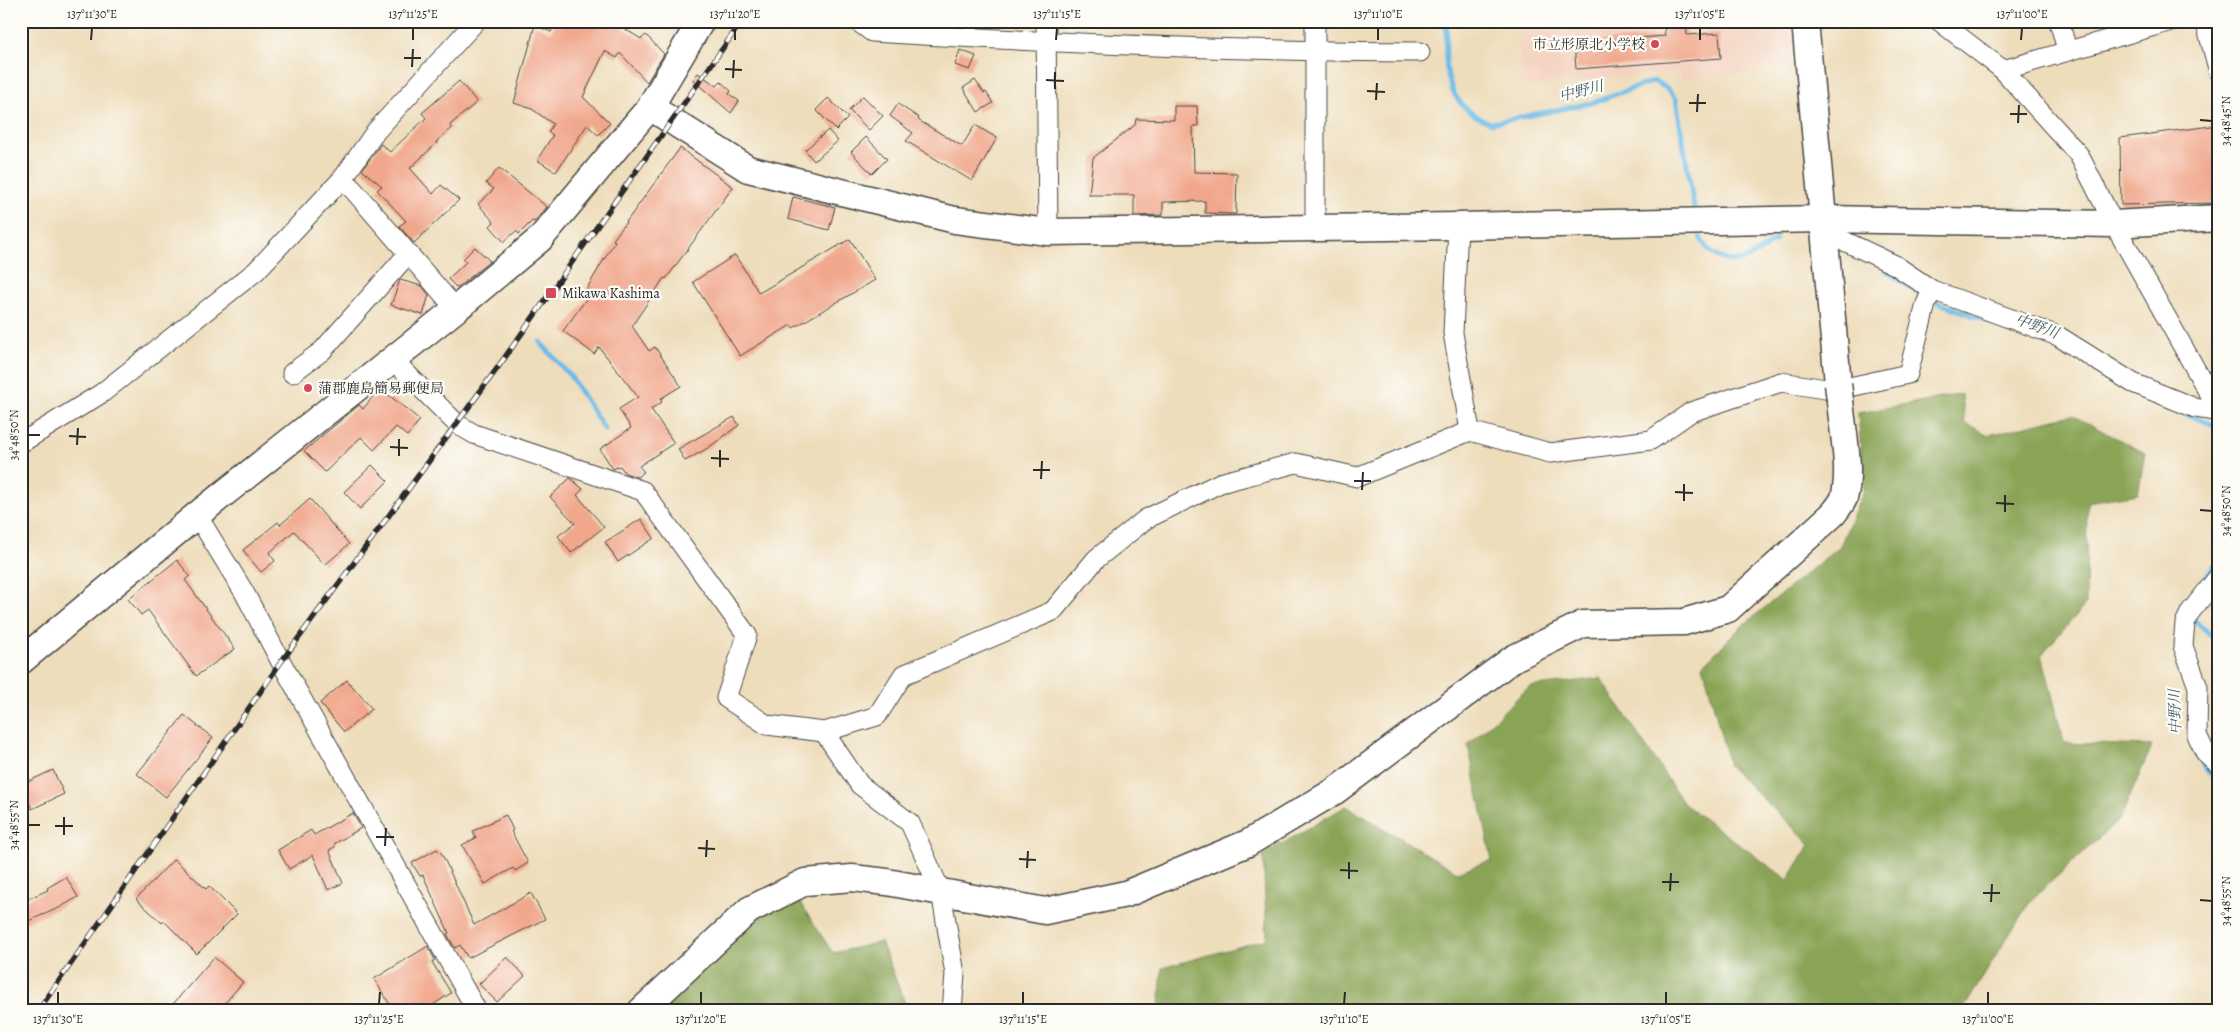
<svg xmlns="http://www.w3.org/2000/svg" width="2240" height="1032" font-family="Alegreya,'Noto Serif JP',serif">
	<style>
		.built { fill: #f4d3c1 }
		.forest { fill: #8aa456; stroke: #5a6840 }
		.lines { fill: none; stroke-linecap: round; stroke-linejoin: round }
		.stream { stroke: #6cbce7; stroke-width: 5 }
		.building { fill: #f1a78c }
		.street-casing { stroke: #484641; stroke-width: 21 }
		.secondary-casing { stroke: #484641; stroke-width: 29 }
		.street { stroke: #fff; stroke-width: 19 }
		.secondary { stroke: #fff; stroke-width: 26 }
		.rail-casing { stroke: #2b2b2b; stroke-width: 5.5 }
		.rail { stroke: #fdfcf7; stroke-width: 4; stroke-dasharray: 11; stroke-linecap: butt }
		.secondary-bridge-casing { stroke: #484641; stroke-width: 29; stroke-linecap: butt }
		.secondary-bridge { stroke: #fff; stroke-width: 26 }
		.ticks { fill: none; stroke: #2b2b2b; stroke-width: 2 }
		.poi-dot { fill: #d1495b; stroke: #fdfcf7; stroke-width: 2 }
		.labels { text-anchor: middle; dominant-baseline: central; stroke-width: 4.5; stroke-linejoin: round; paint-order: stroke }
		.poi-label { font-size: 14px; fill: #2b2b2b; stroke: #fdfcf7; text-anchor: start }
		.water-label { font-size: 15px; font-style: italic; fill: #425e6d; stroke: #fdfcf7 }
		.neatline { fill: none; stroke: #2b2b2b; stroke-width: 2 }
		.ticks-label { font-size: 12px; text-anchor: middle; fill: #2b2b2b }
	</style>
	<rect width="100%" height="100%" fill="#fdfcf7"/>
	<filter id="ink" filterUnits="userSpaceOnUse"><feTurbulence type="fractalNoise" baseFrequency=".02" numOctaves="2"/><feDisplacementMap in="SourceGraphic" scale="10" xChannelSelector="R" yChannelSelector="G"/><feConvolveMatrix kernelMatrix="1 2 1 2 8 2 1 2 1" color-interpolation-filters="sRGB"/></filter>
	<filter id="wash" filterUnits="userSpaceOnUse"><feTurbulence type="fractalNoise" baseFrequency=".0096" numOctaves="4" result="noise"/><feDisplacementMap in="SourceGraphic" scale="20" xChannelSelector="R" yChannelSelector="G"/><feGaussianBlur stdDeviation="1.12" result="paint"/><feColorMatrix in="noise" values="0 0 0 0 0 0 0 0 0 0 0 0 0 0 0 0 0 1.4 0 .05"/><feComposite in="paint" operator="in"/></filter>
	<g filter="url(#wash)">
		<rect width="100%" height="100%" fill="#edb"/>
		<polygon class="built" points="1518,21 1790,21 1793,67 1681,79 1679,71 1522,86"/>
		<g class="forest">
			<polygon points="1962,394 1965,423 1989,435 2072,415 2145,453 2138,494 2087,502 2086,604 2042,654 2064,743 2152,746 2120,819 2030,901 1964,1008 1965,1011 1159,1011 1162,968 1267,939 1263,855 1346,806 1457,872 1492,860 1468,745 1529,687 1601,678 1684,804 1788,880 1810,844 1729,766 1703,665 1740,628 1840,546 1864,490 1858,413"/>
			<polygon points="797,898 833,953 881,942 908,1011 656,1011 755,916"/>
		</g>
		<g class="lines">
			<g class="stream">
				<path d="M1447 21C1444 66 1442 106 1492 123L1592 103 1654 81 1668 89 1676 99 1695 213"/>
				<path d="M1700 237C1707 253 1726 266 1745 259 1756 255 1766 246 1776 240"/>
				<polyline points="1885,270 1925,298 2066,350"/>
				<polyline points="540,342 571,377 605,430"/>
				<polyline points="2139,395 2173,409"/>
				<polyline points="2188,415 2214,425 2219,435"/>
				<polyline points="2193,594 2219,559"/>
				<polyline points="2192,618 2219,642"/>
				<polyline points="2199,757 2208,772 2219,778"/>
			</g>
		</g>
		<g id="blocks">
			<g class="building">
				<polygon points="557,21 612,21 641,39 646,35 664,54 647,82 620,53 617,58 605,51 583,97 610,123 598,135 587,125 556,172 537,160 553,135 548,132 553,124 532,109 514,103 535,25 551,32"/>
				<polygon points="1664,21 1686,21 1687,35 1719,33 1721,58 1576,69 1574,43 1665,36"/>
				<polygon points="960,50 976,56 970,70 955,65"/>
				<polygon points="698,73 717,86 721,82 731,91 729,94 739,101 731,113 693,80"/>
				<polygon points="975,80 984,93 986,92 993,103 978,112 963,88"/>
				<polygon points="459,81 477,102 450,125 452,128 436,142 437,143 410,168 433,194 441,185 459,200 414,243 399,226 406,221 377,190 382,186 362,170 381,144 390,152 426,118 422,113"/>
				<polygon points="863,96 883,116 869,130 849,110"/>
				<polygon points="828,98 848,118 836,130 816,110"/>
				<polygon points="898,104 919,118 918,120 962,146 975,125 997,138 972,181 906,141 913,133 890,116"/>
				<polygon points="1174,106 1197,106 1198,126 1193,126 1194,172 1237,173 1236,214 1205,213 1205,201 1163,202 1163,215 1134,216 1134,195 1089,195 1093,158 1135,125 1136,119 1174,120"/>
				<polygon points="2219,125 2219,194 2214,194 2214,203 2121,205 2120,138"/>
				<polygon points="828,130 838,141 814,161 805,150"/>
				<polygon points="866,137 887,159 872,174 851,152"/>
				<polygon points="680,148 733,187 666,279 664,278 632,326 649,351 655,347 681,386 660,399 662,402 651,409 674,443 639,466 644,472 637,477 625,473 620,466 613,469 600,449 631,428 619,409 638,397 599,347 594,354 563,331 587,298 583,295 615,241 613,240"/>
				<polygon points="499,168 547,207 534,222 532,221 519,234 516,231 504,242 490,226 494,222 478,204 494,189 486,183"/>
				<polygon points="793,197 835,207 829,230 788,219"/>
				<polygon points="850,239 875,280 793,328 791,325 740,356 693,282 735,255 759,293"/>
				<polygon points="475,247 490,261 457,288 448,279 466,262 463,259"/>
				<polygon points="400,280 422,286 429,295 423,315 391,305"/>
				<polygon points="380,388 420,420 407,436 396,427 374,450 361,437 325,472 304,451 359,405 363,409"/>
				<polygon points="734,417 739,425 708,448 685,461 678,449"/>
				<polygon points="372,465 388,481 360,509 344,492"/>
				<polygon points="570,478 583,489 577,495 604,527 571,553 558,536 575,523 550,497"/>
				<polygon points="310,499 349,544 325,565 294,531 269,553 275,561 261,572 243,550 278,522 280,525"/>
				<polygon points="641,519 654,538 618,562 605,542"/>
				<polygon points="177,560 190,576 185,580 235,649 196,676 148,610 141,615 128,599"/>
				<polygon points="347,680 372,709 344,732 320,703"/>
				<polygon points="184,715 213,738 166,797 137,774"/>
				<polygon points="53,770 64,794 32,809 21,785"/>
				<polygon points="353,813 361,828 334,844 336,846 329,850 343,883 328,890 313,855 289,869 278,850 311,830 314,835"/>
				<polygon points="506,815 513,830 511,831 528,863 515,871 513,868 485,884 462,845 476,838 473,831"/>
				<polygon points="437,849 442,854 474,925 531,893 545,919 468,958 460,945 455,948 447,934 449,933 423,875 420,876 412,863"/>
				<polygon points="174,859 206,889 209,886 237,914 197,954 164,921 162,923 136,899"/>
				<polygon points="66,877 78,897 59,908 21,924 21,902 48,890 47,888"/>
				<polygon points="428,946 435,960 432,962 451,993 424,1011 394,1011 374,979"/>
				<polygon points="214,957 243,982 218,1011 167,1011"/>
				<polygon points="507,957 525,976 497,1002 479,984"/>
			</g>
		</g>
	</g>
	<g filter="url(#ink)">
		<use href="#blocks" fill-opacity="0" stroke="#484641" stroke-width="1"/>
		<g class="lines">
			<defs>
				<g id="street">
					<path d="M857 21 872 32C1054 43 1237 51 1420 52"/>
					<polyline points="1046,21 1048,232"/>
					<polyline points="1315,21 1315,229"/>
					<polyline points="1939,21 2003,70 2079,155 2114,224 2219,411"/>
					<polyline points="2059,21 2067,50"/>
					<polyline points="2205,21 2219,72"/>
					<polyline points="2003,70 2172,21"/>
					<polyline points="343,178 456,309"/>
					<polyline points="1822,219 1840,239 1895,265 1932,290 2058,336 2133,383 2195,408 2219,412"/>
					<polyline points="1458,226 1453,333 1470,431"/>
					<polyline points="392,359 457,424 474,434 643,491 747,635 726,698 767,725 824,732 860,785 910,823 941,892 955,974 952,1011"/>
					<polyline points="292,373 322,351 408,254"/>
					<polyline points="21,443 102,393 256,271 343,178 376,131 476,21"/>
					<polyline points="197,515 244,592 281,662 477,1011"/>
					<polyline points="2219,576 2191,611 2185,623 2183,646 2198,687 2197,735 2205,752 2219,765"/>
					<polyline points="824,732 877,716 903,675 1053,611 1096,559 1146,519 1220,483 1296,463 1357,477 1470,431 1550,453 1651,440 1691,412 1781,382 1825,389 1850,387 1908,374 1926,304 1932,290"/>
				</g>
				<g id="secondary">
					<polyline points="1805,21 1838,384"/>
					<polyline points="650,107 748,169 955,220 1048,232 1458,226 1822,219 2114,224 2219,218"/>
					<polyline points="21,661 197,515 456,309 540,239 650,107 701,21"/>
					<path d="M641 1011 749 910 805 882 852 878 887 882 1045 911 1126 894 1248 843 1335 791 1514 658 1583 624 1684 622 1728 609 1833 514C1837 509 1842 503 1844 498 1852 470 1842 428 1840 400"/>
				</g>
			</defs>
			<use href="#street" class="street-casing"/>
			<use href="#secondary" class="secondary-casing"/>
			<use href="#street" class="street"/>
			<use href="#secondary" class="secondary"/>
			<defs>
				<polyline id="rail" points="38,1011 281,662 496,370 742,21"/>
			</defs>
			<use href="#rail" class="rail-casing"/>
			<use href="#rail" class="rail"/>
			<defs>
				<polyline id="secondary-bridge" points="1838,384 1840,400"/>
			</defs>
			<use href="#secondary-bridge" class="secondary-bridge-casing"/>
			<use href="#secondary-bridge" class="secondary-bridge"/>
		</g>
	</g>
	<path class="ticks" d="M91 40 92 28M413 40V28M735 40V28M1056 40 1057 28M1378 40V28M1700 40V28M2021 40 2022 28M404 58H421M412 67 413 49M725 69 742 70M733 78 734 60M1046 80 1064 81M1055 89V72M1367 91 1385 92M1376 100 1377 83M1689 103H1706M1697 112 1698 94M2010 114H2027M2200 120 2212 121M2018 123 2019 105M28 435H40M69 436 86 437M77 445 78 428M390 447 408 448M399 456V439M711 458 729 459M720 467V450M1033 470H1050M1041 479 1042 461M1354 481H1371M1362 490 1363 472M1675 492 1693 493M1684 501V484M1996 503 2014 504M2200 510 2212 511M2005 512V495M28 825H40M55 826H73M64 835V817M376 837H394M385 846 386 828M698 848 715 849M706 857 707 840M1019 859 1036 860M1027 868 1028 851M1340 870 1358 871M1349 879V862M1662 882H1679M1670 891 1671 873M1983 893H2000M2200 900 2212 901M1991 902 1992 884M58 1004V992M379 1004 380 992M701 1004V992M1023 1004V992M1344 1004 1345 992M1666 1004V992M1988 1004V992"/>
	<g class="poi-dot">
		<circle cx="1655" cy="44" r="5"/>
		<rect x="545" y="287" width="12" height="12" rx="2.5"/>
		<circle cx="308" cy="388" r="5"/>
	</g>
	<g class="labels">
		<g class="poi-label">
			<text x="1645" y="44" text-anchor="end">市立形原北小学校</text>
			<text x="562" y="293">Mikawa Kashima</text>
			<text x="318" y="388">蒲郡鹿島簡易郵便局</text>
		</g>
		<g class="water-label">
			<text transform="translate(1581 91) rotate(-14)">中野川</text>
			<text transform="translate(2037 326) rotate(20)">中野川</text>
			<text transform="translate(2175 712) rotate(-92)">中野川</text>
		</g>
	</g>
	<rect width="2240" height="1032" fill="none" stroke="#fdfcf7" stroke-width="55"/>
	<rect x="28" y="28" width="2184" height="976" class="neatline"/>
	<g class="ticks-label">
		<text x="92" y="18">137°11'30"E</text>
		<text x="413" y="18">137°11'25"E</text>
		<text x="735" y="18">137°11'20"E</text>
		<text x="1057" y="18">137°11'15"E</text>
		<text x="1378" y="18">137°11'10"E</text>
		<text x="1700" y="18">137°11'05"E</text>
		<text x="2022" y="18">137°11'00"E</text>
		<text transform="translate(2226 121) rotate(-90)" y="4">34°48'45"N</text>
		<text transform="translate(14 435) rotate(-90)" y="4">34°48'50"N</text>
		<text transform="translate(2226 511) rotate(-90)" y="4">34°48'50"N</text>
		<text transform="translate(14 825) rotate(-90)" y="4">34°48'55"N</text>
		<text transform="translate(2226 901) rotate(-90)" y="4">34°48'55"N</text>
		<text x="58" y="1023">137°11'30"E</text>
		<text x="379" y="1023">137°11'25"E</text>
		<text x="701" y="1023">137°11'20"E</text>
		<text x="1023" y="1023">137°11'15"E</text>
		<text x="1344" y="1023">137°11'10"E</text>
		<text x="1666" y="1023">137°11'05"E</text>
		<text x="1988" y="1023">137°11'00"E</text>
	</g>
</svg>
